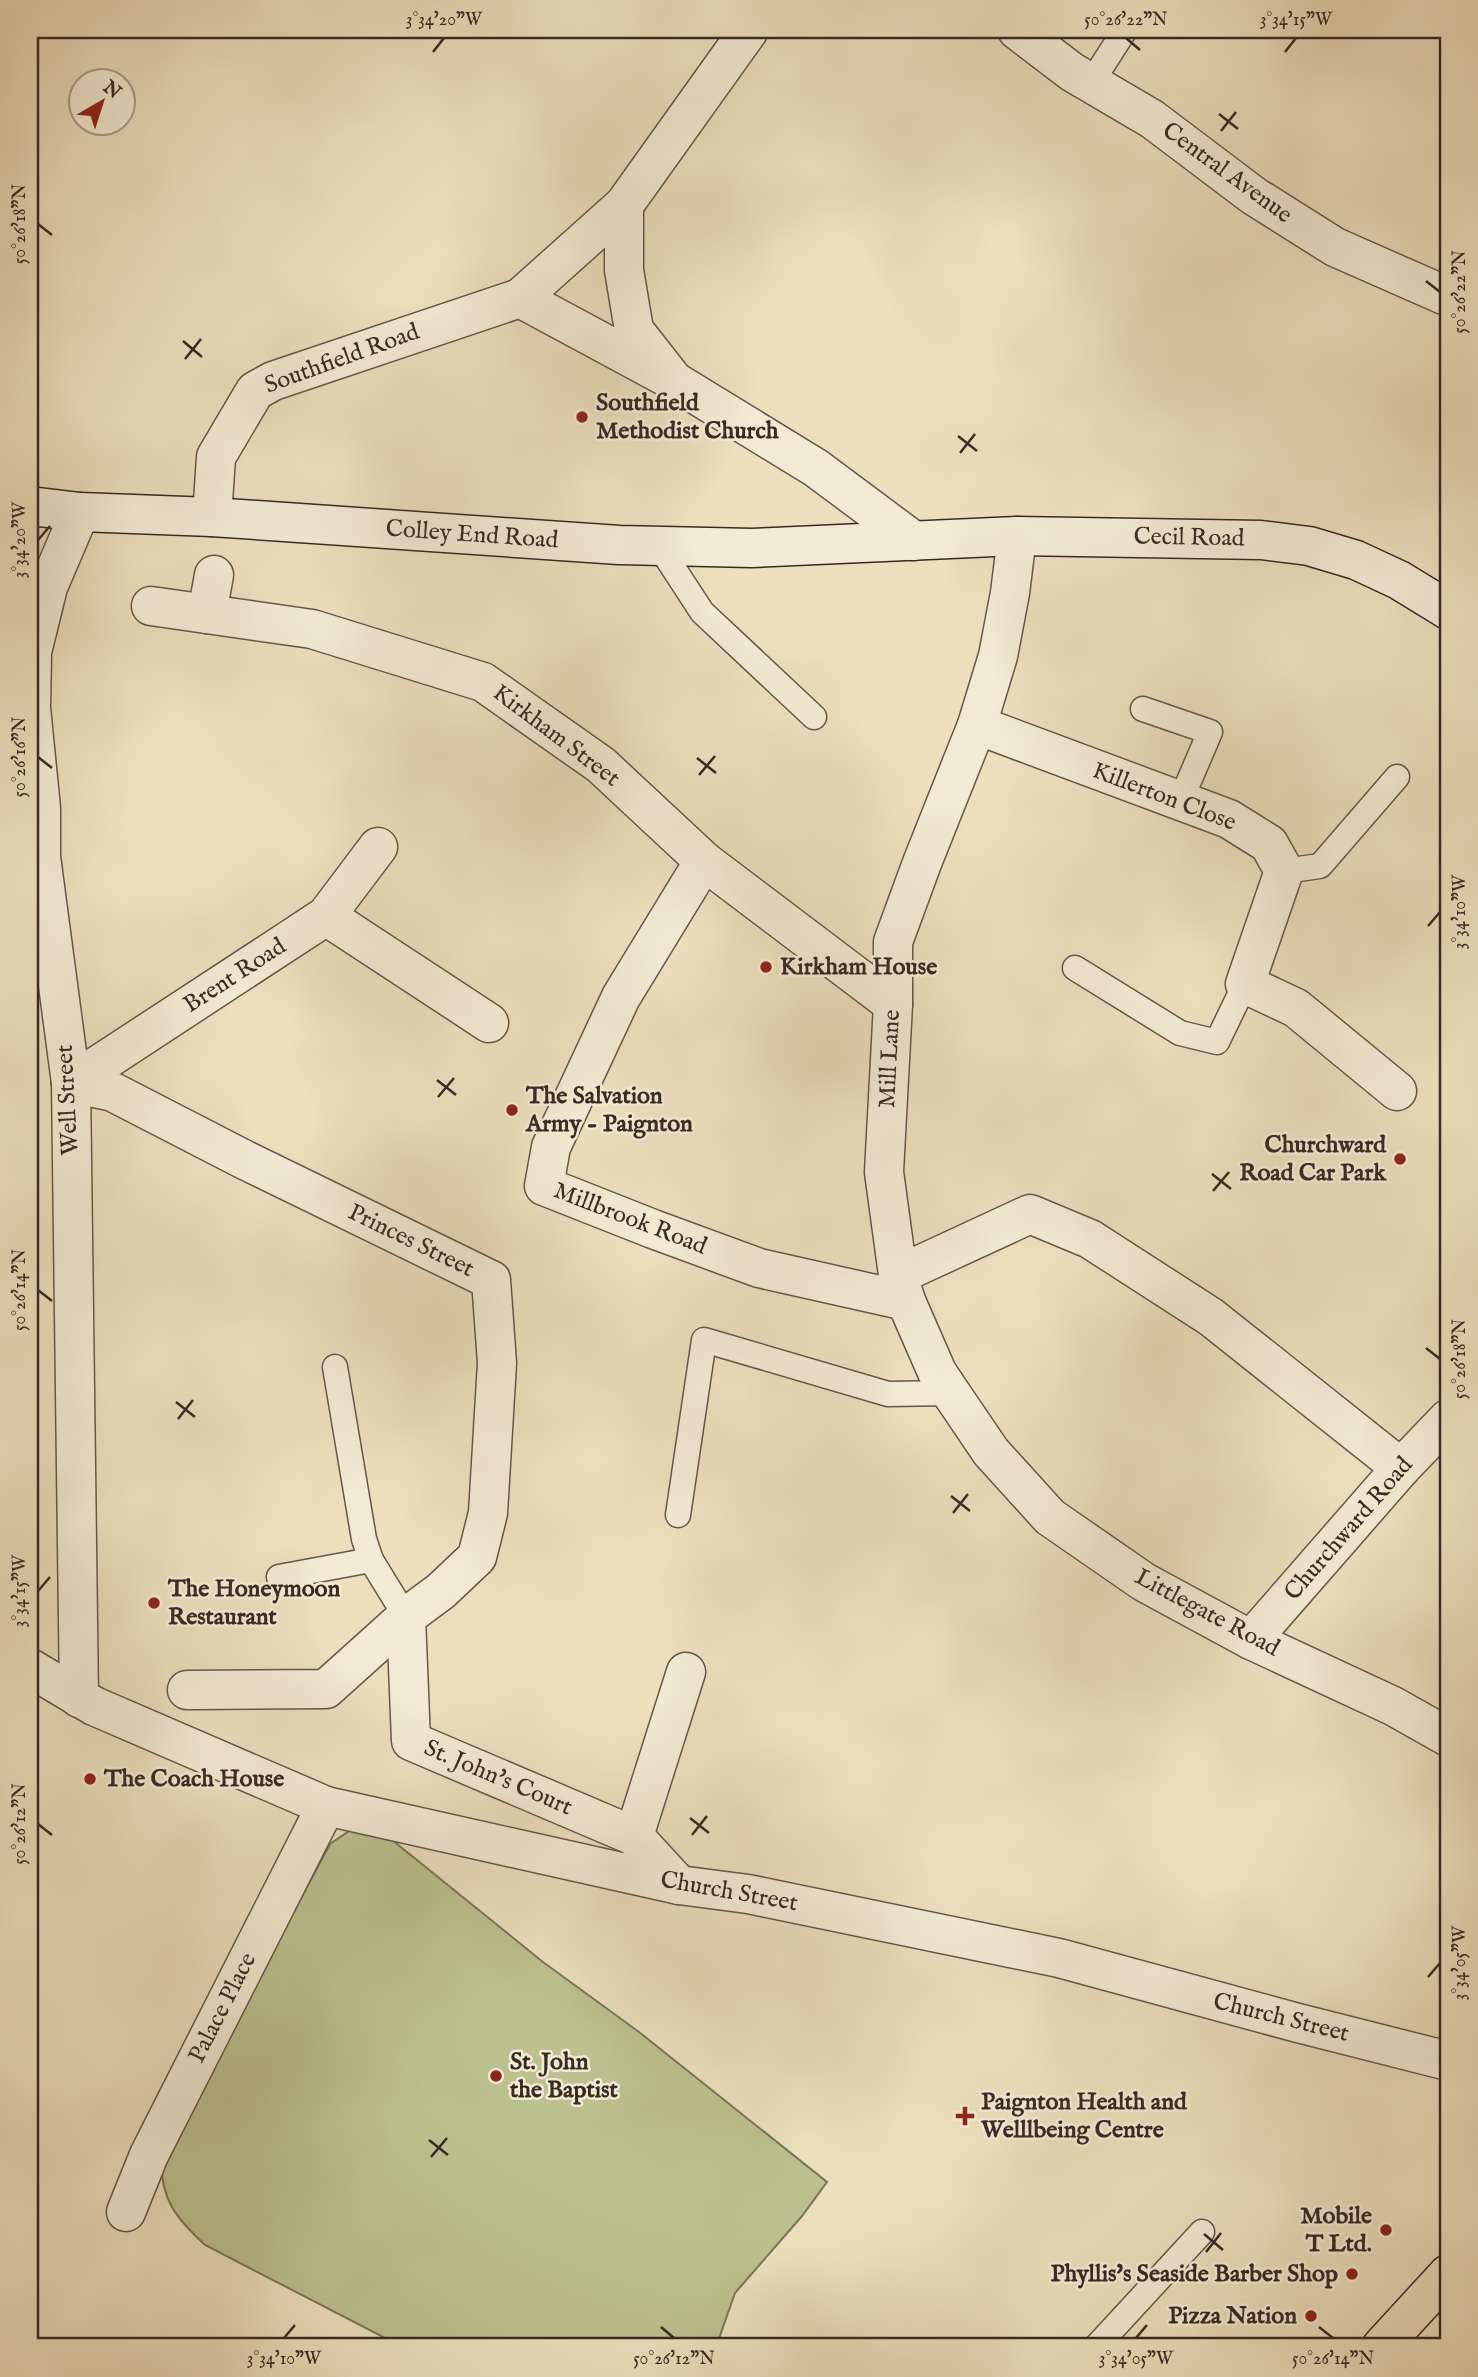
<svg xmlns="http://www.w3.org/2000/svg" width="1478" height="2377" font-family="'IM FELL English',serif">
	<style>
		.green { fill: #bbc18e; stroke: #7a765a; stroke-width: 2 }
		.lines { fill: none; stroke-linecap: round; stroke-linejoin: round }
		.service-casing { stroke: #65574b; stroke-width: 27 }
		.minor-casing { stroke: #65574b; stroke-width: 41 }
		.tertiary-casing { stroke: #65574b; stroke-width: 41 }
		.secondary-casing { stroke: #382a25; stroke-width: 41 }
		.primary-casing { stroke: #382a25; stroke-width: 41 }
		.service { stroke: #f2ead3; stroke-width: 24 }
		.minor { stroke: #f2ead3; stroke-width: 38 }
		.tertiary { stroke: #f2ead3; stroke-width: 38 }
		.secondary { stroke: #f2ead3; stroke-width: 38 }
		.primary { stroke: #ebdfbc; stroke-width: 38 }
		.ticks { fill: none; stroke: #382a25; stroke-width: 2.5 }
		.poi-dot { fill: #8f2418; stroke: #f2ead3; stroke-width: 2.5 }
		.labels { text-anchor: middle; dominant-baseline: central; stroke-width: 5; stroke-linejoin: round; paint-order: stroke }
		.street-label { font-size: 24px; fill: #382a25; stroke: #f2ead3 }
		.poi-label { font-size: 24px; font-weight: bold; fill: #382a25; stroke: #f2ead3; text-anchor: start }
		.neatline { fill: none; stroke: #382a25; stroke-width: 2.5 }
		.ticks-label { font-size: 18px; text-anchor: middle; fill: #382a25 }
	</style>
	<rect width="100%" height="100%" fill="#ebdfbc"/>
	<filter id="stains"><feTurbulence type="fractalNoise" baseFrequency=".00286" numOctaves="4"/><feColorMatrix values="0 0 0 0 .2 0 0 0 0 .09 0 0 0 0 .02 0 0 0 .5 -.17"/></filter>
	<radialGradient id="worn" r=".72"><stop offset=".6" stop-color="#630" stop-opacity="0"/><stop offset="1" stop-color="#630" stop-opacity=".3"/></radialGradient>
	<path class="green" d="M355 1827H376L543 1962 639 2032 827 2182 802 2216 735 2293 716 2347H398L393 2342 205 2245C176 2218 161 2200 161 2159L330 1844Z"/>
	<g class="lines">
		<defs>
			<g id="service">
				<polyline points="1091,83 1125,30"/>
				<polyline points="659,546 702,612 814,717"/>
				<polyline points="1143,709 1210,732 1180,802"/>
				<polyline points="1284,871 1320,866 1397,777"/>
				<polyline points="1075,968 1180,1033 1217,1042 1245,984"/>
				<polyline points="335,1367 364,1539 371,1560 406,1617"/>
				<polyline points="678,1515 704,1340 888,1394 951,1393"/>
				<polyline points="279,1577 371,1560"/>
				<polyline points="1096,2347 1202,2232"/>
			</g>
			<g id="minor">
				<polyline points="1017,30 1072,72 1152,119 1254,196 1335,247 1444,295 1448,294"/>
				<polyline points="1017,536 1010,593 998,656 977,725 922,863 893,942 893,1004 884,1172 898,1275 906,1301 937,1372 951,1393 991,1452 1050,1517 1144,1582 1251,1640 1393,1706 1448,1737"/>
				<polyline points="151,606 312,629 483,682 601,765 704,861 893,1004"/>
				<polyline points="207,614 214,575"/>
				<polyline points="977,725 1229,819 1269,844 1284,871 1245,984 1296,1008 1397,1091"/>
				<polyline points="704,861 621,997 551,1147 544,1186 653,1229 759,1268 906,1301"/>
				<polyline points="326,916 489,1023"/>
				<polyline points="71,1083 113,1092 243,1159 491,1280 497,1363 488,1513 477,1557 441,1591 406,1617"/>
				<polyline points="71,1083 326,916 378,847"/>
				<polyline points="898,1275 1030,1214 1090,1239 1211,1317 1401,1468"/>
				<polyline points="1251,1640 1401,1468 1448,1419"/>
				<polyline points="30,1668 94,1706 326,1806 679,1885 748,1894 1059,1958 1298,2023 1448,2061"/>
				<polyline points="187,1690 326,1689 406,1617 411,1741 634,1836 679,1885"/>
				<polyline points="79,1698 71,1083 41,857 41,808 31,708 32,652 48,587 80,512"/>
				<polyline points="634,1836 686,1672"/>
				<polyline points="126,2212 149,2155 326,1806"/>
			</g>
			<g id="tertiary">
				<polyline points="624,205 624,270 634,330 674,381 816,468 914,541"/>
				<polyline points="520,298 624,205 749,30"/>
				<polyline points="212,517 216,457 255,391 273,381 520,298 674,381"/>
			</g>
			<polyline id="secondary" points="30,506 80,512 212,517 619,545 752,548 1017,536 1261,540 1309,546 1356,560 1399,580 1448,610"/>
			<polyline id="primary" points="1381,2347 1448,2274"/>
		</defs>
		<use href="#service" class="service-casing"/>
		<use href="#minor" class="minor-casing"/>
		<use href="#tertiary" class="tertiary-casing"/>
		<use href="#secondary" class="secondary-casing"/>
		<use href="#primary" class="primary-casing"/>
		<use href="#service" class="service"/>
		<use href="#minor" class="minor"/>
		<use href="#tertiary" class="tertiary"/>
		<use href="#secondary" class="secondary"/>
		<use href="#primary" class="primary"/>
	</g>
	<path class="ticks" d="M1126 38 1140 50M433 52 444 38M1285 52 1296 38M1219 114 1238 129M1221 131 1236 112M38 224 52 235M1426 281 1440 292M183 341 202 357M185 359 201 339M958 436 977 451M960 453 975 434M38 540 50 526M38 757 52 768M697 758 716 773M699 775 715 756M1428 926 1440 912M437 1080 456 1095M438 1097 454 1078M1212 1174 1231 1189M1213 1191 1229 1172M38 1290 52 1301M1426 1348 1440 1359M176 1402 195 1417M178 1419 193 1400M951 1496 970 1511M953 1513 968 1494M38 1591 50 1577M690 1818 709 1833M38 1824 52 1835M692 1835 707 1816M1428 1977 1440 1963M429 2140 448 2155M431 2157 447 2138M1204 2234 1223 2250M1206 2252 1221 2233M661 2327 674 2338M1319 2327 1333 2338M284 2338 295 2325M1136 2338 1147 2325"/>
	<g class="poi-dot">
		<circle cx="582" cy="417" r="7"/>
		<circle cx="766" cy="967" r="7"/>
		<circle cx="512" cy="1110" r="7"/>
		<circle cx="1400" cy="1159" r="7"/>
		<circle cx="154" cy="1603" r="7"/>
		<circle cx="90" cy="1779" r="7"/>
		<circle cx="496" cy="2076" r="7"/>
		<path d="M961.5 2105.5h7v7h7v7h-7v7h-7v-7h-7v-7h7z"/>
		<circle cx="1386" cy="2230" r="7"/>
		<circle cx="1352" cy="2274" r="7"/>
		<circle cx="1311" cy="2316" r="7"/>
	</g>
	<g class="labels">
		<g class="street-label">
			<text transform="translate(1227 173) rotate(36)">Central Avenue</text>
			<text transform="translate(342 359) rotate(-20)">Southfield Road</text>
			<text transform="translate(472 535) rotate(4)">Colley End Road</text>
			<text transform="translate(1189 538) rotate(1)">Cecil Road</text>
			<text transform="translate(556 736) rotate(37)">Kirkham Street</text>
			<text transform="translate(1164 797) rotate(21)">Killerton Close</text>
			<text transform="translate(235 976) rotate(-33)">Brent Road</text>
			<text transform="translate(890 1059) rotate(-87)">Mill Lane</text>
			<text transform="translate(68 1100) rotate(-93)">Well Street</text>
			<text transform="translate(630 1219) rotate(21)">Millbrook Road</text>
			<text transform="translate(411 1241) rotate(26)">Princes Street</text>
			<text transform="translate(1349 1529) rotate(-49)">Churchward Road</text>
			<text transform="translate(1207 1613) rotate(28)">Littlegate Road</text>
			<text transform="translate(498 1778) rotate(23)">St. John's Court</text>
			<text transform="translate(729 1892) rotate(10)">Church Street</text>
			<text transform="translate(223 2008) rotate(-63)">Palace Place</text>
			<text transform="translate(1281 2018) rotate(14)">Church Street</text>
		</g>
		<g class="poi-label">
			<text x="596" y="403">Southfield<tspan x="596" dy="28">Methodist Church</tspan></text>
			<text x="780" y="967">Kirkham House</text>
			<text x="526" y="1096">The Salvation<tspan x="526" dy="28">Army - Paignton</tspan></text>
			<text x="1386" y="1145" text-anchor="end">Churchward<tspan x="1386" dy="28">Road Car Park</tspan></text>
			<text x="168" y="1589">The Honeymoon<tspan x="168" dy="28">Restaurant</tspan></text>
			<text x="104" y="1779">The Coach House</text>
			<text x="510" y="2062">St. John<tspan x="510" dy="28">the Baptist</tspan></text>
			<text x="981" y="2102">Paignton Health and<tspan x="981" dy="28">Welllbeing Centre</tspan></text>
			<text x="1372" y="2216" text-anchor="end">Mobile<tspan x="1372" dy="28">T Ltd.</tspan></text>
			<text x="1338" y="2274" text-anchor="end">Phyllis's Seaside Barber Shop</text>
			<text x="1297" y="2316" text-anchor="end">Pizza Nation</text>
		</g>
	</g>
	<rect width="1478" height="2377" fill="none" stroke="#ebdfbc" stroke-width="77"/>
	<g transform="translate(102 102) rotate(39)"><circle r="33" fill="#f2ead3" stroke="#a89d8d" stroke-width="2"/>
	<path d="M0-5L12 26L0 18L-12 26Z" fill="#8f2418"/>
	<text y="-10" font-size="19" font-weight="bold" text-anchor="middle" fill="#382a25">N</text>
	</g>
	<rect x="38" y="38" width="1402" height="2300" class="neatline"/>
	<g class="ticks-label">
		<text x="444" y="25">3°34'20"W</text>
		<text x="1126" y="25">50°26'22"N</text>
		<text x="1296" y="25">3°34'15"W</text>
		<text transform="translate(19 224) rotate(-90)" y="6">50°26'18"N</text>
		<text transform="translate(1459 292) rotate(-90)" y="6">50°26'22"N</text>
		<text transform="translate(19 540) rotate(-90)" y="6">3°34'20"W</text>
		<text transform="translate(19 757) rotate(-90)" y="6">50°26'16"N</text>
		<text transform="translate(1459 912) rotate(-90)" y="6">3°34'10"W</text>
		<text transform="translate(19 1290) rotate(-90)" y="6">50°26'14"N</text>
		<text transform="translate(1459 1359) rotate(-90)" y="6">50°26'18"N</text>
		<text transform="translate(19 1591) rotate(-90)" y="6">3°34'15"W</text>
		<text transform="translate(19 1824) rotate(-90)" y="6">50°26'12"N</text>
		<text transform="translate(1459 1963) rotate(-90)" y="6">3°34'05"W</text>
		<text x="284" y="2364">3°34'10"W</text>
		<text x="674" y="2364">50°26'12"N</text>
		<text x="1136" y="2364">3°34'05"W</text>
		<text x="1333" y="2364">50°26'14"N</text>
	</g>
	<rect width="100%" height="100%" filter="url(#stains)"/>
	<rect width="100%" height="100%" fill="url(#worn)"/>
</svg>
